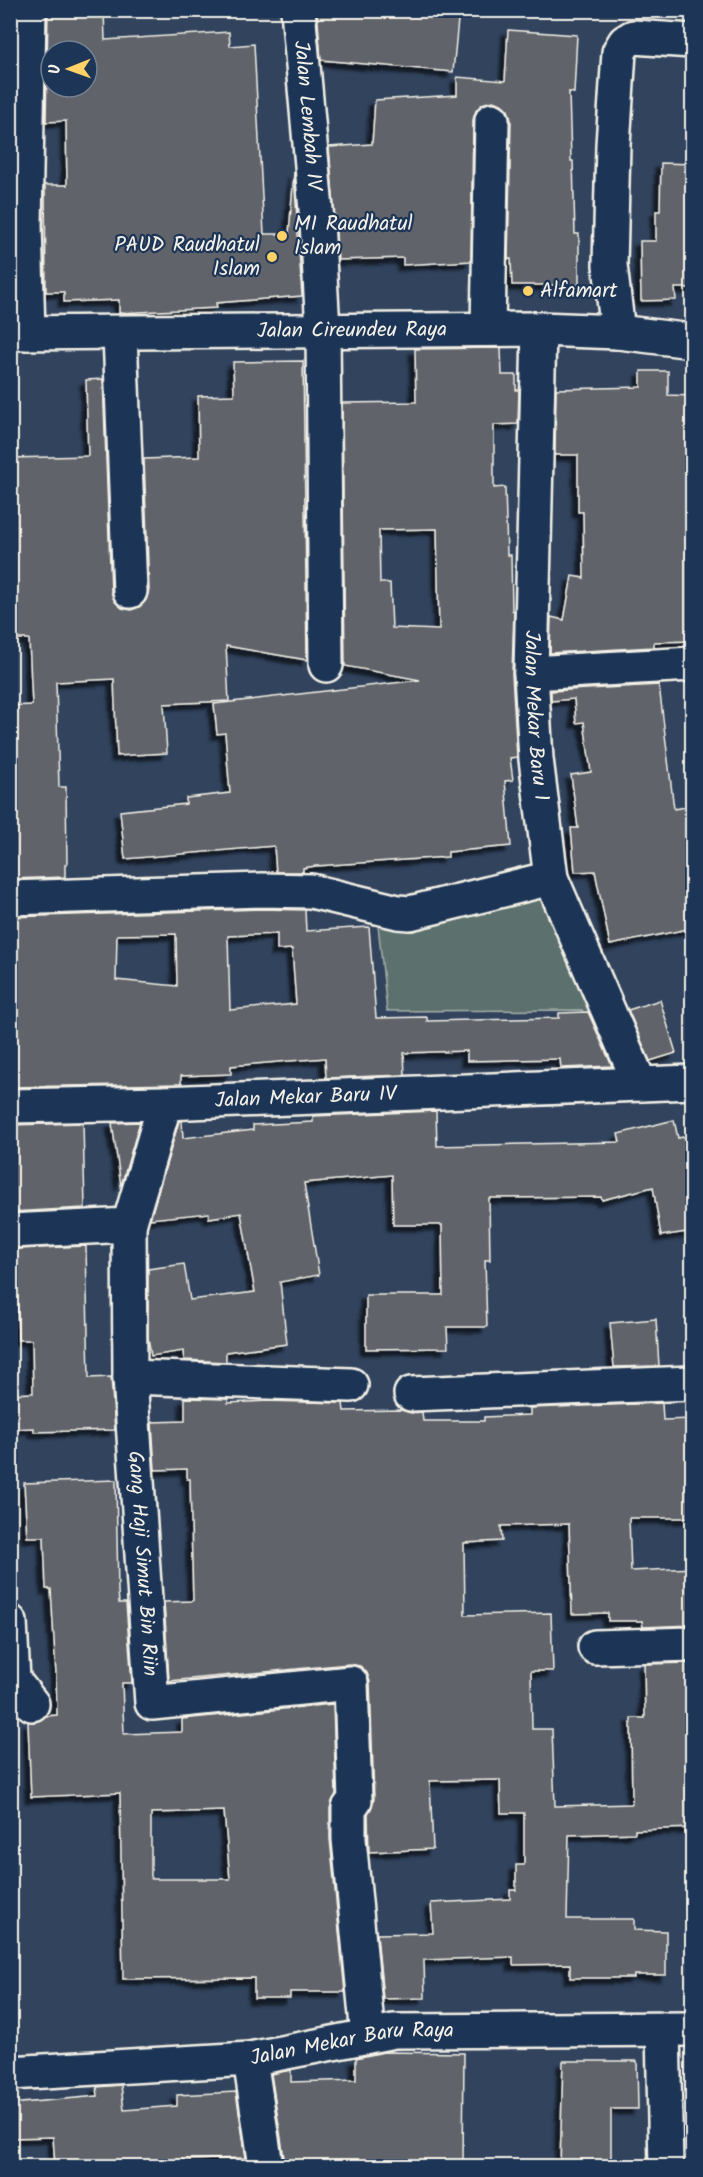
<svg xmlns="http://www.w3.org/2000/svg" width="703" height="2177" font-family="Kalam,sans-serif">
	<style>
		.green { fill: #5b716d; stroke: #a8b1aa; stroke-width: 1.5 }
		.building { fill: #60646a; stroke: #f4f1e8; stroke-width: 1.5; fill-rule: evenodd; filter: url(#shadow) }
		.lines { fill: none; stroke-linecap: round; stroke-linejoin: round }
		.minor-casing { stroke: #f4f1e8; stroke-width: 38 }
		.major-casing { stroke: #f4f1e8; stroke-width: 38 }
		.minor { stroke: #1d3557; stroke-width: 33 }
		.major { stroke: #1d3557; stroke-width: 33 }
		.poi-dot { fill: #ffd166; stroke: #1d3557; stroke-width: 2 }
		.labels { text-anchor: middle; dominant-baseline: central; stroke-width: 4.5; stroke-linejoin: round; paint-order: stroke }
		.street-label { font-size: 21px; fill: #f4f1e8; stroke: #1d3557 }
		.poi-label { font-size: 21px; fill: #f4f1e8; stroke: #1d3557; text-anchor: start }
	</style>
	<defs>
		<filter id="shadow"><feDropShadow dx="-5.5" dy="5.5" stdDeviation="1.5" flood-color="#0009"/></filter>
	</defs>
	<rect width="100%" height="100%" fill="#31435d"/>
	<filter id="ink" filterUnits="userSpaceOnUse"><feTurbulence type="fractalNoise" baseFrequency=".0167" numOctaves="2"/><feDisplacementMap in="SourceGraphic" scale="12" xChannelSelector="R" yChannelSelector="G"/><feConvolveMatrix kernelMatrix="1 2 1 2 8 2 1 2 1" color-interpolation-filters="sRGB"/></filter>
	<g filter="url(#ink)">
		<polygon class="green" points="540,879 616,1066 592,1068 582,1010 387,1011 376,906"/>
		<g class="building">
			<path d="M48 10H104L105 40 229 32 230 46 254 44 264 234H289L294 172 302 296 216 303 217 308 119 313V300L64 302V292H46L45 185H67L66 121 46 122ZM51 51H87V87H51Z"/>
			<polygon points="317,10 459,10 453,72 321,60"/>
			<polygon points="508,30 577,35 574,93 569,92 571,161 573,161 575,234 579,234 579,285 512,285 511,259 508,259 511,120 508,110 501,104 493,101 482,104 476,111 473,120 471,261 403,265 403,258 338,260 329,147 372,144 375,100 457,95 457,77 505,81"/>
			<polygon points="661,163 693,164 693,288 675,288 676,300 641,301 640,241 656,241 656,211 660,211"/>
			<path d="M501 348 502 375H516V390H519L518 424 494 425V488L505 487 507 555H511L512 610 514 611 512 674 517 757 510 758 513 780 505 781 511 846 448 852V857L316 866 303 868V872H276L274 846 125 859 120 811 186 804V798L230 793 225 733 217 734 214 704 420 680 345 666 342 403 416 402 415 349ZM437 529 439 630 392 628 390 583H380L379 530Z"/>
			<polygon points="303,361 307,660 226,646 229,701 164,704 167,753 117,756 114,679 56,682 59,787 66,787 67,865 65,865 65,877 10,879 10,706 32,705 29,639 10,639 10,458 88,456 86,380 103,379 111,592 115,601 122,608 131,610 139,607 146,600 149,590 144,459 199,457 198,396 234,395 233,362"/>
			<polygon points="641,371 668,371 668,395 693,396 693,641 654,642 654,647 550,653 551,617 564,620 572,576 584,578 583,512 578,512 578,455 555,455 556,389 641,387"/>
			<polygon points="659,685 674,809 693,806 693,928 610,945 595,871 575,872 571,828 578,828 571,775 591,772 584,722 576,723 574,699 551,701 551,691"/>
			<path d="M262 909 305 910 306 931 369 927 376 1018 427 1017V1021L559 1018V1013L588 1012 612 1066 561 1068 560 1059 467 1061V1051L404 1053 405 1075 326 1078 325 1058 231 1066V1074L181 1076V1084L10 1087V917ZM176 934 177 986 116 980 117 935ZM277 934V950L292 949 296 1004 230 1010 228 936Z"/>
			<polygon points="660,1000 676,1053 650,1061 628,1010"/>
			<polygon points="436,1111 437,1146 620,1142 618,1134 674,1120 678,1138 693,1135 693,1231 661,1236 653,1187 602,1200 601,1197 489,1198 490,1260 485,1260 487,1327 447,1327 448,1348 366,1349 366,1295 443,1295 442,1225 393,1225 392,1175 304,1183 319,1275 280,1282 287,1344 226,1352 226,1362 184,1360 183,1351 151,1356 148,1337 148,1269 184,1264 190,1300 255,1292 241,1213 209,1218 209,1213 150,1219 179,1121 182,1121 183,1138 253,1130 253,1125 313,1122 313,1116"/>
			<polygon points="140,1122 121,1186 112,1123"/>
			<polygon points="83,1123 85,1208 10,1212 10,1125"/>
			<polygon points="86,1246 89,1378 111,1377 115,1430 34,1432 34,1428 10,1429 10,1394 33,1393 32,1340 18,1340 16,1249"/>
			<polygon points="656,1319 659,1366 614,1367 610,1323"/>
			<polygon points="185,1398 228,1399 228,1403 268,1401 343,1403 344,1411 401,1410 411,1413 422,1412 423,1421 484,1421 484,1417 530,1415 530,1408 662,1403 663,1420 693,1419 693,1518 629,1518 631,1571 693,1568 693,1625 643,1627 642,1621 608,1621 608,1613 572,1614 569,1524 501,1526 502,1541 464,1543 465,1615 551,1613 553,1671 531,1671 532,1729 552,1729 555,1806 632,1804 631,1718 645,1718 644,1664 693,1663 693,1828 635,1830 635,1833 569,1835 567,1919 634,1919 634,1930 666,1931 666,1975 634,1975 634,1978 570,1978 570,1964 513,1965 513,1957 424,1960 425,1998 383,1999 377,1934 433,1933 431,1903 510,1899 510,1890 516,1890 516,1865 524,1865 524,1813 501,1813 500,1780 430,1781 433,1849 369,1852 368,1814 374,1799 370,1682 367,1673 360,1666 349,1664 169,1681 164,1602 193,1601 190,1479 187,1479 187,1469 155,1470 152,1422 185,1421"/>
			<path d="M116 1480 118 1591 119 1603H126L132 1683H122L124 1734 182 1732V1719L333 1704 336 1794 330 1808V1839L345 1992H290V1998H254V1978L123 1979 120 1793 31 1797 28 1722H35L46 1716 57 1715 56 1674 51 1589H46L44 1537H27L24 1483ZM224 1811 230 1879H151V1813Z"/>
			<polygon points="384,2052 464,2053 463,2166 292,2166 292,2164 285,2164 271,2074 291,2070 291,2082 356,2080 356,2058"/>
			<polygon points="563,2061 637,2061 638,2109 611,2109 611,2166 560,2166"/>
			<polygon points="121,2085 124,2110 177,2106 177,2095 236,2092 246,2158 156,2161 95,2166 55,2166 53,2137 10,2138 10,2104 98,2096 97,2087"/>
		</g>
		<g class="lines">
			<defs>
				<g id="minor">
					<path id="s1" d="M298 10 317 221 323 330 326 665"/>
					<polyline points="488,329 492,120"/>
					<path id="s2" d="M539 329 531 673 536 759 551 878 640 1084"/>
					<polyline points="618,332 610,265 613,145 619,52 625,42 633,37 692,41"/>
					<polyline points="28,333 25,225 29,10"/>
					<polyline points="120,334 130,591"/>
					<polyline points="531,673 692,664"/>
					<polyline points="10,898 262,890 311,891 398,912 410,913 551,878"/>
					<polyline points="10,1106 165,1103"/>
					<path id="s3" d="M129 1225 130 1377 152 1703 351 1683 355 1800 349 1808V1839L368 2036"/>
					<path id="s4" d="M10 1231 129 1225 165 1103 692 1082"/>
					<polyline points="130,1377 351,1385"/>
					<polyline points="411,1394 692,1383"/>
					<polyline points="10,1622 13,1680 32,1704"/>
					<polyline points="595,1647 692,1644"/>
					<polyline points="663,2029 666,2166"/>
					<polyline points="250,2059 266,2166"/>
					<path id="s5" d="M10 2073 250 2059 394 2031 692 2029"/>
				</g>
				<g id="major">
					<path id="s6" d="M10 333 539 329 618 332 692 341"/>
				</g>
			</defs>
			<use href="#minor" class="minor-casing"/>
			<use href="#major" class="major-casing"/>
			<use href="#minor" class="minor"/>
			<use href="#major" class="major"/>
		</g>
	</g>
	<g class="poi-dot">
		<circle cx="282" cy="236" r="6"/>
		<circle cx="272" cy="257" r="6"/>
		<circle cx="528" cy="291" r="6"/>
	</g>
	<g class="labels">
		<g class="street-label">
			<text stroke="none"><textPath href="#s1" startOffset="106">Jalan Lembah IV</textPath></text>
			<text stroke="none"><textPath href="#s6" startOffset="342">Jalan Cireundeu Raya</textPath></text>
			<text stroke="none"><textPath href="#s2" startOffset="387">Jalan Mekar Baru 1</textPath></text>
			<text stroke="none"><textPath href="#s4" startOffset="387">Jalan Mekar Baru IV</textPath></text>
			<text stroke="none"><textPath href="#s3" startOffset="339">Gang Haji Simut Bin Riin</textPath></text>
			<text stroke="none"><textPath href="#s5" startOffset="344">Jalan Mekar Baru Raya</textPath></text>
		</g>
		<g class="poi-label">
			<text x="294" y="224">MI Raudhatul<tspan x="294" dy="24">Islam</tspan></text>
			<text x="260" y="245" text-anchor="end">PAUD Raudhatul<tspan x="260" dy="24">Islam</tspan></text>
			<text x="540" y="291">Alfamart</text>
		</g>
	</g>
	<rect width="703" height="2177" fill="none" stroke="#1d3557" stroke-width="36"/>
	<rect x="18" y="18" width="667" height="2141" fill="none" stroke="#f4f1e8" stroke-width="2" filter="url(#ink)"/>
	<g transform="translate(69 69) rotate(269)"><circle r="28" fill="#1d3557" stroke="#738091" stroke-width="1.5"/>
	<path d="M0-4.5L10 22L0 15L-10 22Z" fill="#ffd166"/>
	<text y="-9" font-size="16" font-weight="bold" text-anchor="middle" fill="#f4f1e8">U</text>
	</g>
</svg>
